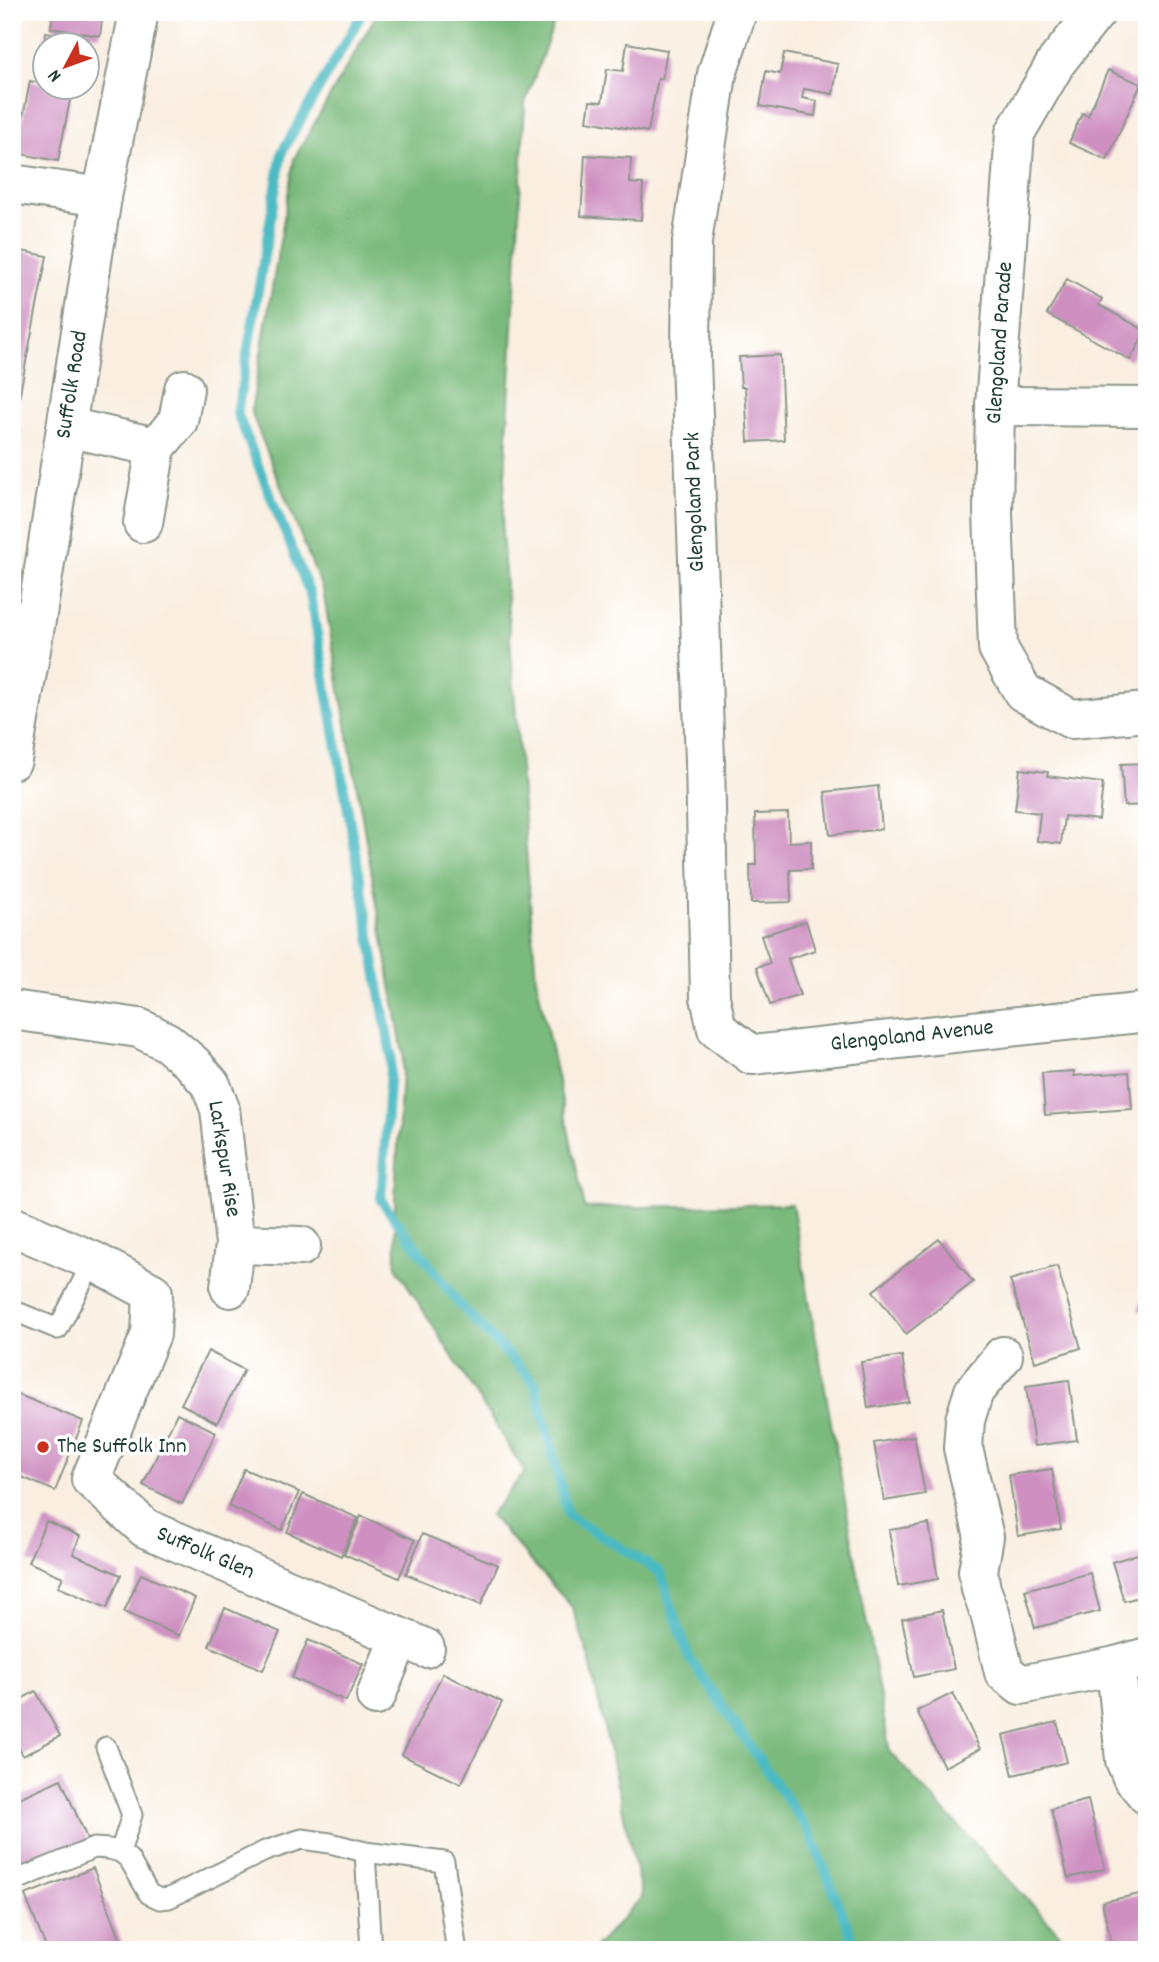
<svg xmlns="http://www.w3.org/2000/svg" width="1159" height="1962" font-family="Dekko,sans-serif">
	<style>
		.forest { fill: #7aba7b; stroke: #4c7c58; stroke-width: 2 }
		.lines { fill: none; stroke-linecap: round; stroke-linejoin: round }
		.stream { stroke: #4bbac3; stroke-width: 10 }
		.building { fill: #ce8fc1 }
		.service-casing { stroke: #8c968a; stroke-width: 23 }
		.minor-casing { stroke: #8c968a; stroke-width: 42 }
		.service { stroke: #fff; stroke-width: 19 }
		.minor { stroke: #fff; stroke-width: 38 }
		.poi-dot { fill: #c8321e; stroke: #fff; stroke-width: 2.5 }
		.labels { text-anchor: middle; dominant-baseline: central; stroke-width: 7; stroke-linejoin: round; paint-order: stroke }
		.street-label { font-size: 23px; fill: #1f3d34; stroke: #fff }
		.poi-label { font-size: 23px; fill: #1f3d34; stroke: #fff; text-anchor: start }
	</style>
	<rect width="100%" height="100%" fill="#fff"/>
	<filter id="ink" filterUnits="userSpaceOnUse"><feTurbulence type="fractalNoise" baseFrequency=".0143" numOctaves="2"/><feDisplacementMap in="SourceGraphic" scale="14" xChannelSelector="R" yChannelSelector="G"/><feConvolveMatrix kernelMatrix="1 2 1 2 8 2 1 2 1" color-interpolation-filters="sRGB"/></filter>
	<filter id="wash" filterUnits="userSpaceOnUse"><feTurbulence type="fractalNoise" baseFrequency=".00686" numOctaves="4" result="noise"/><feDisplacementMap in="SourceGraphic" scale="28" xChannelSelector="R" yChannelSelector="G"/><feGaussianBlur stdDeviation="1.57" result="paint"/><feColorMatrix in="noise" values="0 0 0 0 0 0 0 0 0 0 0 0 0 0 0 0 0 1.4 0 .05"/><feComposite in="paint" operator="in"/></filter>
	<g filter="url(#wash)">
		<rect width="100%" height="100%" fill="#f9eee0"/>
		<polygon class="forest" points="378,12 558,12 525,103 502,533 536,978 585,1208 792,1204 890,1753 1075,1950 593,1950 642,1897 589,1658 572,1607 490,1515 525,1472 396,1267 395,1196 403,1055 323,591 251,412 294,159"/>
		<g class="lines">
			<polyline class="stream" points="363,12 282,152 237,413 310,594 391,1055 381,1200 460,1305 535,1383 568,1515 660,1572 689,1658 810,1833 857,1950"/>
		</g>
		<g id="blocks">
			<g class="building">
				<polygon points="53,12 103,12 100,36 51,28"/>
				<polygon points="46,32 87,39 86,46 46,46 46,81 38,80"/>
				<polygon points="627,43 667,50 662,79 658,78 648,132 587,121 590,101 602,102 607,69 623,71"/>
				<polygon points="784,53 838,64 833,94 804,89 802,98 817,101 815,116 760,106 766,71 780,74"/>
				<polygon points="1108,70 1141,84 1107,160 1069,143 1082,113 1088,116"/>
				<polygon points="30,81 46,84 46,88 72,90 58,161 16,153"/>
				<polygon points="585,155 631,158 630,183 643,184 641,220 581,216"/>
				<polygon points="12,249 47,256 14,423 12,423"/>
				<polygon points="1067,279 1102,299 1099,305 1146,331 1130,360 1047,314"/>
				<polygon points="780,355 784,440 748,442 745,387 741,387 739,357"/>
				<polygon points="12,425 20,427 14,460 12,460"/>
				<polygon points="1147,763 1147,805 1124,806 1121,764"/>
				<polygon points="1020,769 1048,772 1047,776 1103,783 1099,820 1064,816 1061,844 1037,841 1040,813 1015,810"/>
				<polygon points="878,786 882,829 830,835 825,792"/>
				<polygon points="788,813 789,842 811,841 811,869 790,870 791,902 751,903 750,865 756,865 755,814"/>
				<polygon points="806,921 815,950 788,959 800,995 770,1005 757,967 770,963 761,936"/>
				<polygon points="1074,1071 1074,1076 1129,1072 1132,1109 1045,1115 1042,1073"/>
				<polygon points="939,1239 973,1282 906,1334 873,1291"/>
				<polygon points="1057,1266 1081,1348 1035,1362 1010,1280"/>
				<polygon points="1146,1285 1147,1285 1147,1314 1138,1311"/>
				<polygon points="208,1351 244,1370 217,1423 181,1404"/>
				<polygon points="902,1356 909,1402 868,1408 861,1362"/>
				<polygon points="1069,1380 1077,1440 1034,1446 1026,1386"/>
				<polygon points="12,1392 83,1421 55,1491 12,1473"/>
				<polygon points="177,1413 216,1432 182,1504 143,1485"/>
				<polygon points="914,1436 925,1494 884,1501 874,1443"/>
				<polygon points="244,1469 299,1492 282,1530 228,1506"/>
				<polygon points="1052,1469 1061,1529 1018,1536 1009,1475"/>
				<polygon points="303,1494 358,1518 341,1556 287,1532"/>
				<polygon points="361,1516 415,1540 399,1578 344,1554"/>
				<polygon points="46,1521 80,1536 73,1554 121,1575 107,1608 58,1587 63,1577 28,1562"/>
				<polygon points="929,1524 938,1579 898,1586 889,1530"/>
				<polygon points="422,1534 498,1565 481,1605 406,1574"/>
				<polygon points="1147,1551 1147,1595 1124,1601 1112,1562"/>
				<polygon points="1090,1573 1100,1611 1035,1628 1025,1590"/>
				<polygon points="141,1574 195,1598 179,1636 124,1612"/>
				<polygon points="225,1608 280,1632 263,1670 209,1646"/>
				<polygon points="942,1610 954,1669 914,1677 902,1619"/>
				<polygon points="308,1640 363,1664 346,1701 292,1678"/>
				<polygon points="443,1673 502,1702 461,1784 402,1755"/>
				<polygon points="36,1691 60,1736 23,1756 12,1735 12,1704"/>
				<polygon points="953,1693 980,1749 944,1767 917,1711"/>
				<polygon points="1057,1722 1067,1762 1013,1775 1003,1735"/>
				<polygon points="61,1779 89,1843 25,1871 12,1843 12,1801"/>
				<polygon points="1088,1800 1105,1869 1068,1878 1051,1809"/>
				<polygon points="93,1868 125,1950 47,1950 25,1895"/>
				<polygon points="1140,1894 1147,1924 1147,1950 1113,1950 1102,1902"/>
			</g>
		</g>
	</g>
	<g filter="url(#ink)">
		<use href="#blocks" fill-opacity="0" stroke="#8c968a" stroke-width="2"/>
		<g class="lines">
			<defs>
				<g id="service">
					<polyline points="12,610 37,614"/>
					<polyline points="12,1310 58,1329 93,1261"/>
					<polyline points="106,1747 132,1815 120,1852"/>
					<polyline points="365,1852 371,1950"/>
					<polyline points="12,1882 94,1848 109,1849 120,1852 129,1859 149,1894 160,1899 169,1898 265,1851 302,1839 330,1843 365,1852 444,1862 456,1946"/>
				</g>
				<g id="minor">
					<polyline points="737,12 717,74 692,242 691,359 705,761 710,997 717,1029 752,1055 1147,1012"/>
					<polyline points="1096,12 1057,61 1015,133 995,406 993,512 998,648 1023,692 1071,719 1147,712"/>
					<polyline points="12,184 102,197"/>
					<polyline points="995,406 1147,407"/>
					<polyline points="67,427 156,447 178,421 184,389"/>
					<polyline points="143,523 156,447"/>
					<polyline points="12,760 37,614 102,197 139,12"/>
					<polyline points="12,1010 139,1028 167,1042 193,1064 211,1085 220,1109 235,1244 230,1288"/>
					<polyline points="12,1226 93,1261 153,1293 151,1334 91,1479 145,1528 425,1648"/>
					<polyline points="235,1244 301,1246"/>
					<polyline points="1003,1356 974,1391 965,1420 963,1448 984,1537 978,1571 981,1589 990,1613 1004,1672 1021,1685 1116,1666 1147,1657"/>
					<polyline points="1116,1666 1125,1760 1132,1777 1147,1795"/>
					<polyline points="376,1696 399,1639"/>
				</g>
			</defs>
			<use href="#service" class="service-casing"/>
			<use href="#minor" class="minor-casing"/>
			<use href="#service" class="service"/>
			<use href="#minor" class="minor"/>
		</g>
	</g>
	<circle class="poi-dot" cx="43" cy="1447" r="7"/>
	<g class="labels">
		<g class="street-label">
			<text transform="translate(1001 343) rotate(-86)">Glengoland Parade</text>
			<text transform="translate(73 385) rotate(-81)">Suffolk Road</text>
			<text transform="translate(696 502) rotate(-92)">Glengoland Park</text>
			<text transform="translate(912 1037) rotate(-6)">Glengoland Avenue</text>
			<text transform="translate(223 1159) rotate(81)">Larkspur Rise</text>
			<text transform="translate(205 1554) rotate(23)">Suffolk Glen</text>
		</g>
		<g class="poi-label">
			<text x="57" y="1447">The Suffolk Inn</text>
		</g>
	</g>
	<rect width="1159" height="1962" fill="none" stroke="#fff" stroke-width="42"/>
	<g transform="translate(66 66) rotate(229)"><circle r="33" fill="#ffffff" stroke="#a5b1ae" stroke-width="2"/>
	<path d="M0-5L12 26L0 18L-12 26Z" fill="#c8321e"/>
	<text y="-10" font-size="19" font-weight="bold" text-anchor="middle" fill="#1f3d34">N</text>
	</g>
</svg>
